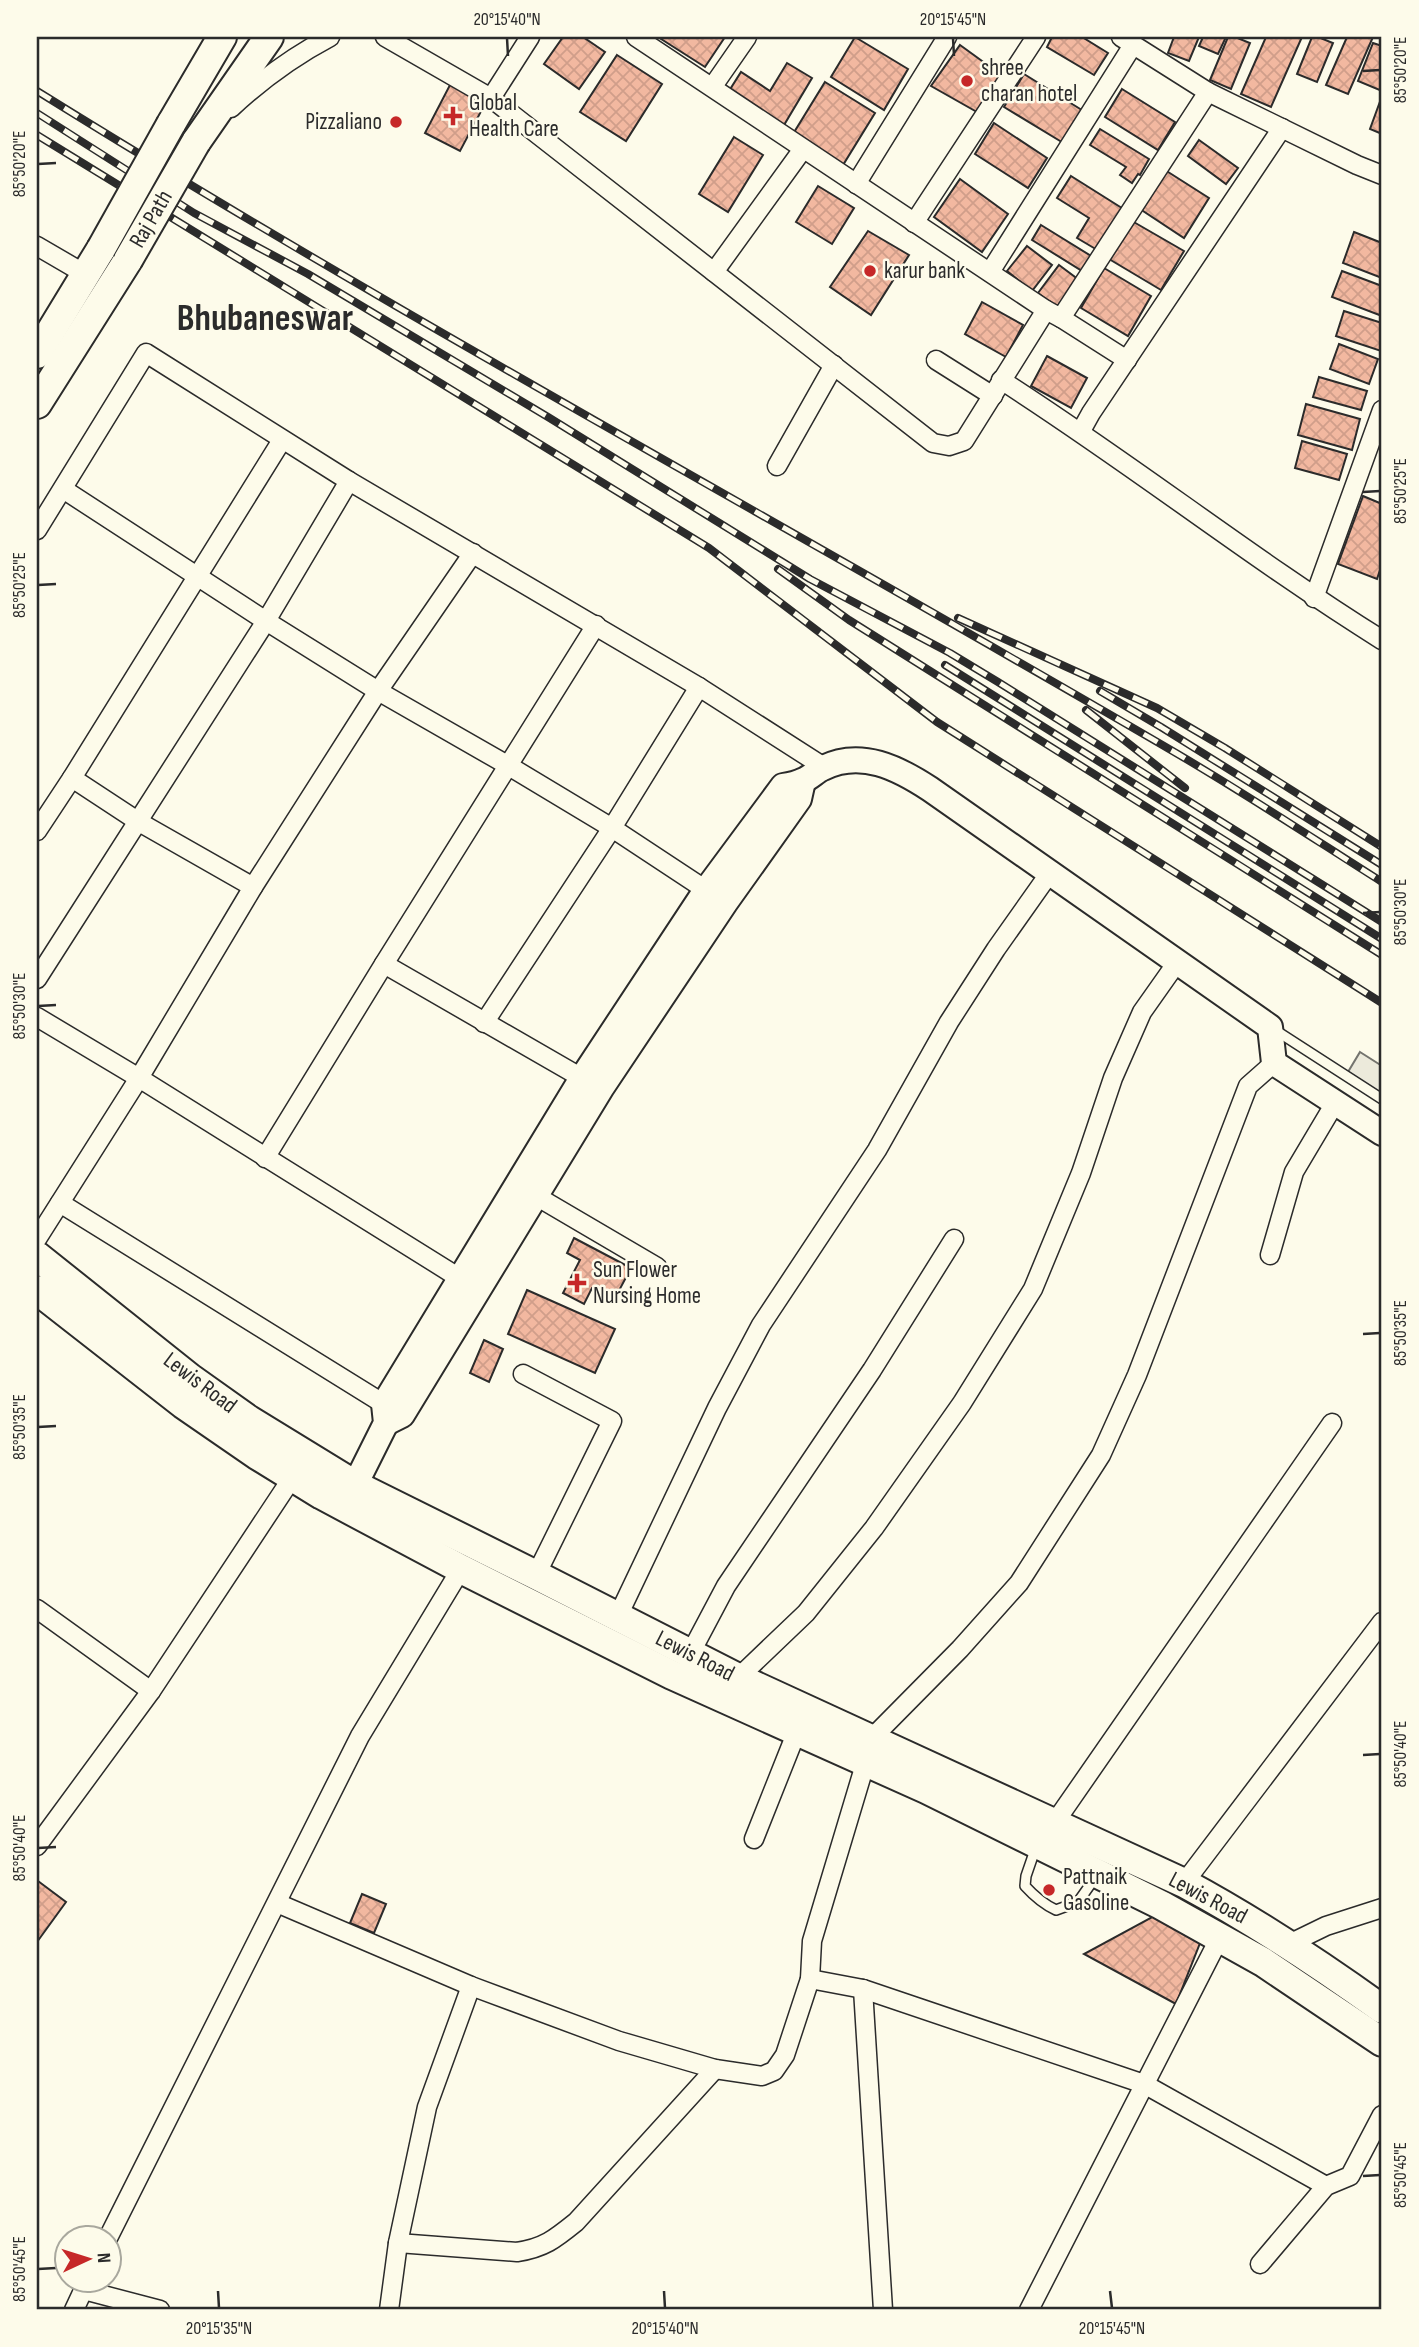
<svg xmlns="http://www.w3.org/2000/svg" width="1419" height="2347" font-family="'Sofia Sans Condensed',sans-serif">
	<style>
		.parking { fill: #eceadb; stroke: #74746e; stroke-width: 2 }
		.building { fill: url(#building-cross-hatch); stroke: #2b2b2b; stroke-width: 2 }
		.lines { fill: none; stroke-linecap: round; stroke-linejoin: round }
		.lane-casing { stroke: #2b2b2b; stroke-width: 12 }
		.street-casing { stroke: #2b2b2b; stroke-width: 21 }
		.secondary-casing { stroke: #2b2b2b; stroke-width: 28 }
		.primary-casing { stroke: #2b2b2b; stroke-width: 32 }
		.lane { stroke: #fdfbea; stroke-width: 9 }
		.street { stroke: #fdfbea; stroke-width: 18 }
		.secondary { stroke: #fdfbea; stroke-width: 24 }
		.primary { stroke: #fdfbea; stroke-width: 28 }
		.rail-casing { stroke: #2b2b2b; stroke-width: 8 }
		.rail { stroke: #fdfbea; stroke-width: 5; stroke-dasharray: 16; stroke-linecap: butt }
		.primary-bridge-casing { stroke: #2b2b2b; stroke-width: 32; stroke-linecap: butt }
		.primary-bridge { stroke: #fdfbea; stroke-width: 28 }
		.ticks { fill: none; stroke: #2b2b2b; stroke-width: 2.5 }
		.poi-dot { fill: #c62828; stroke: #fdfbea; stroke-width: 2.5 }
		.labels { text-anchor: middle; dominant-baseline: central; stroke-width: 5; stroke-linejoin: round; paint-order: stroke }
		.poi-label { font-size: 23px; fill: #2b2b2b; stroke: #fdfbea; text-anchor: start }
		.street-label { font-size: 23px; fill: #2b2b2b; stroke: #fdfbea }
		.town-label { font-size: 37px; font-weight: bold; fill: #2b2b2b; stroke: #fdfbea }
		.neatline { fill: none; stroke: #2b2b2b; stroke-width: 2.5 }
		.ticks-label { font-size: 18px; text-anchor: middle; fill: #2b2b2b }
	</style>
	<defs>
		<pattern id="building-cross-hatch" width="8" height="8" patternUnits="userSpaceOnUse" patternTransform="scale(1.75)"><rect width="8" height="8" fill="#f2b8a0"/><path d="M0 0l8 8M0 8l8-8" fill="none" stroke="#d09e8a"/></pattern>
	</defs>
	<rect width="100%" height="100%" fill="#fdfbea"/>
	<polygon class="parking" points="1360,1052 1382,1066 1382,1094 1348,1072"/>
	<g class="building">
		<polygon points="563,37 583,37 605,52 579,89 544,64"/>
		<polygon points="658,37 725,37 705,67"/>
		<polygon points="855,37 908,69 884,110 831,77"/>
		<polygon points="1052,37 1082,37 1108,53 1094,75 1047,47"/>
		<polygon points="1174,37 1199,37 1189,61 1168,53"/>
		<polygon points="1203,37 1226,37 1218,54 1199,46"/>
		<polygon points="1228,37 1235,37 1250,43 1231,89 1210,80"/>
		<polygon points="1266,37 1302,37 1271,107 1241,94"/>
		<polygon points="1312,37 1318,37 1333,43 1317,82 1297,74"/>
		<polygon points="1347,37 1373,37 1348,94 1326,85"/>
		<polygon points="1373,43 1382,46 1382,91 1358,81"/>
		<polygon points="960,45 1004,77 977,112 931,86"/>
		<polygon points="617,55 662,84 626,141 580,112"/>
		<polygon points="787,63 812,78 784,125 729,91 741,72 770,91"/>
		<polygon points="1024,74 1085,112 1065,144 1004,107"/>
		<polygon points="825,82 875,113 843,165 793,134"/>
		<polygon points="451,83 486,102 460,151 425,133"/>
		<polygon points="1122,89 1175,122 1158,150 1105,117"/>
		<polygon points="1382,96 1382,134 1370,129"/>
		<polygon points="994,123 1047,158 1028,188 975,154"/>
		<polygon points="1100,129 1149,159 1140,175 1138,174 1132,183 1120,175 1126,167 1090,145"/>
		<polygon points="734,137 763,155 728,212 699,194"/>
		<polygon points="1199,140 1238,168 1226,184 1188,156"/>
		<polygon points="1165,170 1209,198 1184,238 1140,209"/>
		<polygon points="1071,176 1125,210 1099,251 1077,238 1089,218 1057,198"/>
		<polygon points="960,179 1008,214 982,252 934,217"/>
		<polygon points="818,186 854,208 832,244 796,222"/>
		<polygon points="1132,221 1184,251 1161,290 1109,259"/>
		<polygon points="1041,225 1096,259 1087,274 1032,240"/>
		<polygon points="868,231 909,255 871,315 830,287"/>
		<polygon points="1354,232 1382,243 1382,278 1343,263"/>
		<polygon points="1027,246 1052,265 1032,291 1007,271"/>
		<polygon points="1059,265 1079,280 1057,308 1038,293"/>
		<polygon points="1104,268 1151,296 1128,336 1081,308"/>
		<polygon points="1342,271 1382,286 1382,316 1332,297"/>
		<polygon points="982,302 1023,325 1006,357 965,334"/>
		<polygon points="1344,311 1382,323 1381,351 1336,336"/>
		<polygon points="1339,344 1378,359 1369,384 1330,369"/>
		<polygon points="1047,356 1087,378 1071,408 1031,386"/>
		<polygon points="1319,377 1367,391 1361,410 1313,397"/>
		<polygon points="1306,404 1360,419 1352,450 1298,435"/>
		<polygon points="1302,441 1347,454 1339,480 1295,468"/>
		<polygon points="1363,496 1382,504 1382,564 1377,579 1338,564"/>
		<polygon points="574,1238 631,1268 614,1300 592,1288 584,1304 563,1293 580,1260 567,1253"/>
		<polygon points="527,1290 615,1329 595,1373 508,1334"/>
		<polygon points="484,1340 503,1349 489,1382 470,1373"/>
		<polygon points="38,1881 66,1902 37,1942 37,1883"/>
		<polygon points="362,1894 386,1904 374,1933 350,1923"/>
		<polygon points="1154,1916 1202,1938 1176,2004 1084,1954"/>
	</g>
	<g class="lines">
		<defs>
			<g id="lane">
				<polyline points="1275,1030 1382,1099"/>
				<path d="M1036 1847 1026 1876 1025 1886C1035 1897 1043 1904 1056 1910L1078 1902 1097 1875"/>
			</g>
			<g id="street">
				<polyline points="385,37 491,98 933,443 949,446 964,441 1046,310 636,37"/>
				<polyline points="1121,37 1208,92 1357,165 1382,175"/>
				<polyline points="713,86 747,37"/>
				<polyline points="491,98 530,37"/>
				<path d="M231 108C261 80 294 56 330 37"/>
				<polyline points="856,184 947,37"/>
				<polyline points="914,223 1036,37"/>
				<polyline points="37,246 85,274"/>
				<polyline points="714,272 803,149"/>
				<polyline points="990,272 1133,45"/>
				<polyline points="1046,310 1061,318 1208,92"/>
				<polyline points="1061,318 1127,360"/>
				<polyline points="936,360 993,396"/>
				<path d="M1001 380C1131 463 1252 559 1382 640"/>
				<polyline points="1081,431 1091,413 1282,128"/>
				<polyline points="777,466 834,365"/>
				<polyline points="63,489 266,621 378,691 509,766 612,828 706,890"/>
				<polyline points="37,530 146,353 349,481 699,687 824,767"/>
				<polyline points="1314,598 1382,410"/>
				<polyline points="72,778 282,440"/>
				<polyline points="37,831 72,778 139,822 253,887"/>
				<polyline points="384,964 582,1078"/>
				<polyline points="37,979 266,621 349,481"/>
				<polyline points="37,1017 139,1078 461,1279"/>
				<polyline points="484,1023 612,828 699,687"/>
				<polyline points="265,1158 384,964 596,625"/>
				<polyline points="536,1196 657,1267"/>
				<polyline points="60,1203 384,1404"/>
				<polyline points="37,1239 139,1078 253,887 378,691 473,553"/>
				<polyline points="1270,1255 1294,1172 1335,1103"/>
				<polyline points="523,1374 612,1421 536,1575"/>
				<polyline points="37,1609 151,1691"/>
				<polyline points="618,1616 717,1408 761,1325 877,1150 949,1022 996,949 1049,874"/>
				<polyline points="690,1654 726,1586 872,1370 954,1239"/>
				<polyline points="738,1678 806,1613 874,1528 962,1403 1033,1289 1081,1173 1113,1078 1142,1012 1178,961"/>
				<polyline points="872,1738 960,1649 1019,1583 1101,1455 1137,1375 1248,1086 1274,1063"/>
				<polyline points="1053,1825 1332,1423"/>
				<polyline points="754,1839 797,1731"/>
				<polyline points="37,1846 151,1691 292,1478"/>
				<polyline points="1184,1883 1382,1622"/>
				<polyline points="277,1903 471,1986 619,2041 715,2069 762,2076 774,2071 785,2055 810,1979 812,1941 866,1761"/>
				<polyline points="1289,1944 1326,1926 1382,1908"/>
				<polyline points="810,1979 863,1989 1144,2084 1326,2186"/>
				<polyline points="863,1989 883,2310"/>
				<polyline points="108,2238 360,1736 461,1569"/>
				<path d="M398 2243 517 2252C544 2248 555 2239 576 2222L715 2069"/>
				<polyline points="1260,2264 1326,2186 1350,2176 1382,2115"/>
				<polyline points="84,2290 160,2310"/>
				<polyline points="74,2310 88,2280"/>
				<polyline points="389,2310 398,2243 427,2107 471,1986"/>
				<polyline points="1029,2310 1220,1937"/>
			</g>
			<g id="secondary">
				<polyline points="386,1423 402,1415 602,1087 725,903 799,799 803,781"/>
				<path d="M355 1485 386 1423 384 1404 582 1078 706 890 783 786C790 785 798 783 804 780 811 777 816 771 823 768 861 749 898 768 930 789L1270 1027 1274 1063 1382 1133"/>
			</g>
			<g id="primary">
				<polyline points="171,124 222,37"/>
				<polyline points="196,142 269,37"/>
				<polyline points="37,354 101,249"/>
				<polyline points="37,404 128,260"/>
				<path d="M37 1256 190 1378 249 1420 355 1485 536 1575 738 1678 1184 1883C1253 1920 1318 1963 1382 2009"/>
				<polyline points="37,1290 183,1404 257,1455 322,1495 461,1569 672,1675 926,1789 1161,1905 1263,1962 1382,2042"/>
			</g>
		</defs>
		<use href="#lane" class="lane-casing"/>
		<use href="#street" class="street-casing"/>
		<use href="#secondary" class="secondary-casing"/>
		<use href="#primary" class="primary-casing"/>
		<use href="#lane" class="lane"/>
		<use href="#street" class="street"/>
		<use href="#secondary" class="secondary"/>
		<use href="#primary" class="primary"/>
		<defs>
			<g id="rail">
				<path d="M37 91C410 323 797 531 1176 753 1246 794 1314 839 1382 882"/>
				<polyline points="37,113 194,213 308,274 548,417 810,579 950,653 998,682 1382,922"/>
				<polyline points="37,135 709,548 937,722 1382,1003"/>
				<polyline points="778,569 849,620 1382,955"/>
				<polyline points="958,618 1157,708 1225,748 1382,847"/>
				<polyline points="945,665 1382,939"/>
				<polyline points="1100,691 1161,727 1382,865"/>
				<polyline points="1086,710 1185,788"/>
			</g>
		</defs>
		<use href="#rail" class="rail-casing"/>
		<use href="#rail" class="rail"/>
		<defs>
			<g id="primary-bridge">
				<polyline points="101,249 171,124"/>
				<polyline points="128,260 196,142"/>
			</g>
		</defs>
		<use href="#primary-bridge" class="primary-bridge-casing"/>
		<use href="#primary-bridge" class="primary-bridge"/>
	</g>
	<path class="ticks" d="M507 38 508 56M953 38 954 56M1363 71 1380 70M38 164 56 163M1363 492 1380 491M38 585 56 584M1363 913 1380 912M38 1006 56 1005M1363 1334 1380 1333M38 1427 56 1426M1363 1755 1380 1754M38 1848 56 1847M1363 2176 1380 2175M38 2269 56 2268M218 2291 219 2308M664 2291 665 2308M1110 2291 1112 2308"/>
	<g class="poi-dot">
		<circle cx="967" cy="81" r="7"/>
		<path d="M449.5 105.5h7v7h7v7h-7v7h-7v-7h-7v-7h7z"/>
		<circle cx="396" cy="122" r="7"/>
		<circle cx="870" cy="271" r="7"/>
		<path d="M573.5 1272.5h7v7h7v7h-7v7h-7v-7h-7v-7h7z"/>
		<circle cx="1049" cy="1890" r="7"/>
	</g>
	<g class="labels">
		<g class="poi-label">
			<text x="981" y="68">shree<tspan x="981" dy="26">charan hotel</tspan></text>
			<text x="469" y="103">Global<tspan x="469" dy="26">Health Care</tspan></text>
			<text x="382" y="122" text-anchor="end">Pizzaliano</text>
			<text x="884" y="271">karur bank</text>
			<text x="593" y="1270">Sun Flower<tspan x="593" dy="26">Nursing Home</tspan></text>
			<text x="1063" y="1877">Pattnaik<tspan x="1063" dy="26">Gasoline</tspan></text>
		</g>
		<g class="street-label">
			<text transform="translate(151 219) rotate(-60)">Raj Path</text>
			<text transform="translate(200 1383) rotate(37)">Lewis Road</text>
			<text transform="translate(695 1656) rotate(27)">Lewis Road</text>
			<text transform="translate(1208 1898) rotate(28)">Lewis Road</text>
		</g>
		<g class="town-label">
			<text x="265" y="319">Bhubaneswar</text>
		</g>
	</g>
	<rect width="1419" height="2347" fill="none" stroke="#fdfbea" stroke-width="77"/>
	<g transform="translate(88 2259) rotate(86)"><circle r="33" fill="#fdfbea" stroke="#a9a89e" stroke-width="2"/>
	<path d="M0-5L12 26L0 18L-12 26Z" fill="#c62828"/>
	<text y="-10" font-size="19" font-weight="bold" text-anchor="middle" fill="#2b2b2b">N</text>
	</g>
	<rect x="38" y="38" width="1342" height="2270" class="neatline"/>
	<g class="ticks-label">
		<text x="507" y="25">20°15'40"N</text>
		<text x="953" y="25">20°15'45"N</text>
		<text transform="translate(1400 70) rotate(-90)" y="6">85°50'20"E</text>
		<text transform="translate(19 164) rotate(-90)" y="6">85°50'20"E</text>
		<text transform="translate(1400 491) rotate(-90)" y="6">85°50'25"E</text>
		<text transform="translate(19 585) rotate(-90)" y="6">85°50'25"E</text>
		<text transform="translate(1400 912) rotate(-90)" y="6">85°50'30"E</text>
		<text transform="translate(19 1006) rotate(-90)" y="6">85°50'30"E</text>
		<text transform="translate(1400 1333) rotate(-90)" y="6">85°50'35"E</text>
		<text transform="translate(19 1427) rotate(-90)" y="6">85°50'35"E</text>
		<text transform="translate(1400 1754) rotate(-90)" y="6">85°50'40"E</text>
		<text transform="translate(19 1848) rotate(-90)" y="6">85°50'40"E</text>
		<text transform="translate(1400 2175) rotate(-90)" y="6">85°50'45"E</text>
		<text transform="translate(19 2269) rotate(-90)" y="6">85°50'45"E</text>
		<text x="219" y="2334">20°15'35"N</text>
		<text x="665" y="2334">20°15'40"N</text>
		<text x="1112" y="2334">20°15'45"N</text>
	</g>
</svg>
